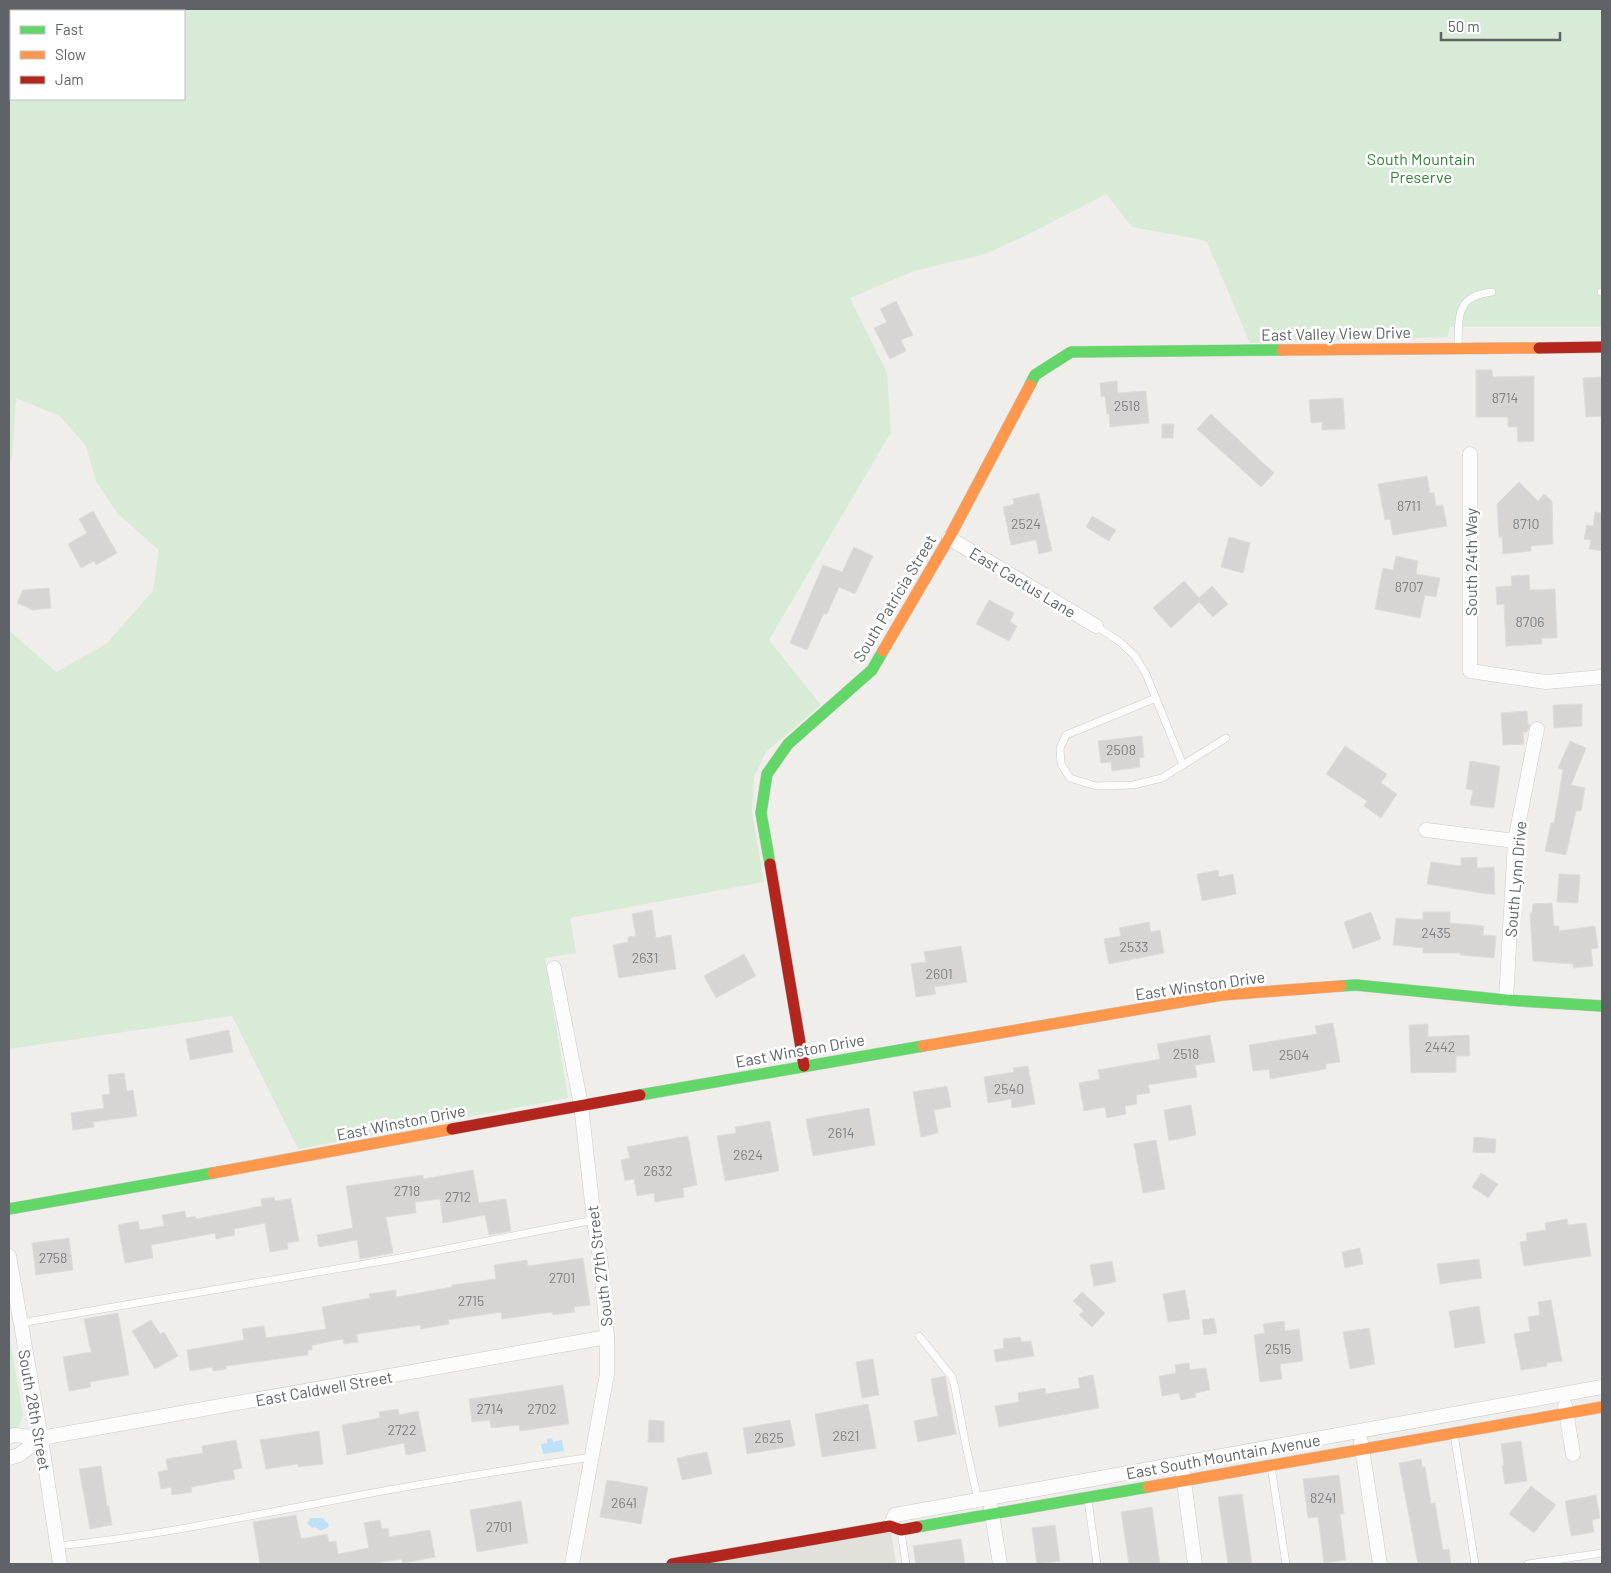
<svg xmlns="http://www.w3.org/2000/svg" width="1611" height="1573" font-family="Barlow,sans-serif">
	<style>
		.education { fill: #e2e0da }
		.green { fill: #d8ebd6; fill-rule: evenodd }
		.water { fill: #bfe0f9 }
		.building { fill: #d6d5d3; stroke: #deddd9 }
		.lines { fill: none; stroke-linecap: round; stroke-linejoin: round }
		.lane-casing { stroke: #cbcccc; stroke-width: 8 }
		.street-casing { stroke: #cbcccc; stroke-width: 15 }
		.fast-casing { stroke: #cacacb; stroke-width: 12 }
		.slow-casing { stroke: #cacacb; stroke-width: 12 }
		.jam-casing { stroke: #cacacb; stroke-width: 12 }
		.lane { stroke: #fdfcfc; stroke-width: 7 }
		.street { stroke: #fdfcfc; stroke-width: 14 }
		.fast { stroke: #63d668; stroke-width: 11 }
		.slow { stroke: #ff974d; stroke-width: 11 }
		.jam { stroke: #b3261e; stroke-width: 11 }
		.labels { text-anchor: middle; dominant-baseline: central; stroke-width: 5; stroke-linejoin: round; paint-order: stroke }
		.number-label { font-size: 14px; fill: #7e8184 }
		.park-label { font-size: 16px; fill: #348238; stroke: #fff }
		.street-label { font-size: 16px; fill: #5f6368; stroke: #fff }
	</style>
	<rect width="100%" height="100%" fill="#efeeea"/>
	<polygon class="education" points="890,1526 896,1564 673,1564"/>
	<g class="green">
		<path d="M9 9H1602V327H1450L1447 337 1250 343 1207 242 1193 238 1132 227 1106 194 1029 234 985 254 914 271 850 298 887 373 891 432 769 640 821 705 766 752 754 777 752 812 764 882 570 918 576 953 545 958 568 1098 298 1149 232 1016 9 1049V630L56 672 106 644 153 591 159 550 118 514 96 481 86 446 60 416 16 398 12 458 9 465ZM11 11H184V99H11Z"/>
		<polygon points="9,1334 23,1415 18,1428 9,1430"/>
	</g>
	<g class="water">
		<polygon points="552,1438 553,1442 562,1440 564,1451 543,1454 541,1444 547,1443 547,1439"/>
		<polygon points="311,1518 323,1518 329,1525 328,1527 321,1531 315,1527 312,1528 307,1523"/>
	</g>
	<g class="building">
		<polygon points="896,301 913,335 901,340 906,351 890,359 874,328 887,322 880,309"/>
		<polygon points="1476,370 1492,370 1493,377 1534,376 1534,441 1518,442 1517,427 1508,427 1508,417 1476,417"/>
		<polygon points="1602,377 1602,416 1586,417 1583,378"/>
		<polygon points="1117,381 1118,393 1146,391 1149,423 1110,427 1109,414 1107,414 1105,396 1101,397 1100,383"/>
		<polygon points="1343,398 1345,429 1322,430 1322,422 1311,423 1309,400"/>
		<polygon points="1211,414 1274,473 1261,487 1197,429"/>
		<polygon points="1162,424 1174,424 1173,438 1162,438"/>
		<polygon points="1427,476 1430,493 1434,493 1436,506 1443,505 1447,526 1393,535 1390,519 1385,520 1378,484"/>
		<polygon points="1519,482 1538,501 1544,494 1552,501 1553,544 1531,546 1531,551 1503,554 1502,537 1499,537 1497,504"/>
		<polygon points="1039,493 1052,551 1039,554 1036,540 1011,545 1003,507 1014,504 1013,499"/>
		<polygon points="93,511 117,553 96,565 94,561 81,568 68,544 87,533 79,519"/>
		<polygon points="1595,512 1602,513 1602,551 1589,549 1591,540 1584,539 1587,525 1593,526"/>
		<polygon points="1092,516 1116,530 1109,541 1086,527"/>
		<polygon points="1229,537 1250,543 1243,573 1221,567"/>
		<polygon points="854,547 873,556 855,594 839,587 827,614 824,613 807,650 790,643 823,565 842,572"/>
		<polygon points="1396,556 1418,561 1416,574 1440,578 1436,597 1425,595 1420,618 1375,609 1383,568 1393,570"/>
		<polygon points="1529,575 1530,590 1555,589 1557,638 1542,638 1542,644 1506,646 1504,604 1497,605 1496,587 1512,586 1511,576"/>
		<polygon points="1184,581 1199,598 1212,586 1228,604 1213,617 1199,602 1171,628 1153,608"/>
		<polygon points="49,588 51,608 33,610 17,603 23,590"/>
		<polygon points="989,600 1014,613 1010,622 1017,626 1009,641 976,624"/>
		<polygon points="1582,704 1582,726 1554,728 1553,705"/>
		<polygon points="1527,711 1528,724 1530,725 1527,732 1523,732 1524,744 1503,745 1501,713"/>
		<polygon points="1142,736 1144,757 1139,758 1140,767 1112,771 1111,762 1101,763 1098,741"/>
		<polygon points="1570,741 1586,748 1571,785 1585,788 1581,811 1576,811 1566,855 1545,851 1551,823 1554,823 1563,770 1558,768"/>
		<polygon points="1345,746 1387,774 1381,783 1397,794 1381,818 1364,806 1367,801 1326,774"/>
		<polygon points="1470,761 1500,766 1494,808 1470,805 1473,790 1466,789"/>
		<polygon points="1477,857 1477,868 1494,867 1495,894 1487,894 1427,884 1431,862 1461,866 1461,858"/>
		<polygon points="1218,870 1219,877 1233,874 1236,894 1202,901 1197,874"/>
		<polygon points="1559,874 1580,875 1578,903 1557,902"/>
		<polygon points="1552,903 1554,926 1559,926 1559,931 1595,926 1598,948 1591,949 1593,966 1573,968 1573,964 1533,961 1530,913 1532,913 1533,904"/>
		<polygon points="652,910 656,938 671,935 676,969 619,978 613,945 628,942 628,937 636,936 632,914"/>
		<polygon points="1371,912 1381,939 1353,949 1344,922"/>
		<polygon points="1423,912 1450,912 1450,923 1484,926 1483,935 1496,936 1494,958 1460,955 1461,953 1423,953 1423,948 1393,945 1396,918 1423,920"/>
		<polygon points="1149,922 1151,932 1160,930 1164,953 1109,964 1104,939 1121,936 1119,928"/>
		<polygon points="961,946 967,982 934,987 936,994 916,997 911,964 926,962 924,952"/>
		<polygon points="744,954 756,976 716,998 704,976"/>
		<polygon points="1333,1023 1340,1062 1326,1064 1326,1069 1270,1079 1269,1069 1253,1071 1249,1045 1317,1034 1315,1026"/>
		<polygon points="1428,1024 1428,1037 1469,1035 1470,1056 1456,1056 1456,1072 1411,1073 1409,1025"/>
		<polygon points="229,1030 233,1052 190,1060 186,1039"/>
		<polygon points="1210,1035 1215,1062 1195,1065 1197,1077 1148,1085 1150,1093 1136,1095 1137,1104 1125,1106 1126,1114 1107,1118 1105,1107 1084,1111 1079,1083 1100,1079 1098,1070 1160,1059 1157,1044"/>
		<polygon points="1028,1066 1035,1104 1012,1108 1011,1099 988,1103 984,1077 1014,1072 1013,1068"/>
		<polygon points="124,1073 127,1091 133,1090 137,1116 93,1122 94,1127 73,1130 71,1113 104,1108 102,1095 110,1094 108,1075"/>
		<polygon points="947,1086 951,1107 934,1110 938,1133 921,1137 913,1092"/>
		<polygon points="1191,1105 1196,1135 1169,1141 1164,1110"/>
		<polygon points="869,1108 875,1145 813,1156 806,1119"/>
		<polygon points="770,1121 779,1171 725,1181 717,1136 736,1133 735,1127"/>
		<polygon points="688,1136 697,1185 683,1188 684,1197 655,1202 654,1193 637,1196 634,1179 625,1181 621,1160 630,1158 627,1147"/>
		<polygon points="1474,1137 1496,1139 1495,1153 1473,1152"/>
		<polygon points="1156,1140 1165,1189 1143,1193 1134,1144"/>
		<polygon points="473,1170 479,1203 506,1199 511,1231 489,1235 485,1215 443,1223 440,1199 415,1202 416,1213 386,1217 393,1253 360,1259 357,1240 319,1247 317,1235 353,1228 346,1186 423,1175 423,1179"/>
		<polygon points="1481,1173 1498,1184 1488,1198 1472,1187"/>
		<polygon points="274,1197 275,1201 291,1199 299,1241 287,1243 288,1249 270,1252 265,1223 234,1229 235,1235 216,1239 215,1233 151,1245 153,1258 125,1263 118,1225 138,1221 140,1230 164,1226 162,1215 185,1211 186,1218 195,1216 196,1219 262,1206 261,1199"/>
		<polygon points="1567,1219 1568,1225 1586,1223 1591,1256 1524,1266 1520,1242 1527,1241 1526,1233 1546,1230 1545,1223"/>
		<polygon points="69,1238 73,1270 36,1275 32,1243"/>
		<polygon points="1360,1248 1363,1264 1345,1268 1342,1252"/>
		<polygon points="583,1258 590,1305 574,1307 575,1312 553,1315 552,1312 502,1319 501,1312 448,1320 449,1324 421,1329 420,1325 357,1334 358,1342 344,1344 343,1339 312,1345 312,1350 308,1350 308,1355 226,1366 226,1369 213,1371 212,1367 190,1371 187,1350 244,1340 242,1329 264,1326 266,1338 326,1329 322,1307 370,1298 369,1294 396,1290 396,1297 452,1287 452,1285 496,1279 494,1265 527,1260 528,1266"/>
		<polygon points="1479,1259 1482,1278 1440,1284 1437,1264"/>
		<polygon points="1112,1261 1116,1282 1094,1286 1090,1265"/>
		<polygon points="1185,1290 1190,1319 1168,1322 1163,1294"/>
		<polygon points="1082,1292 1105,1313 1092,1327 1079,1315 1084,1311 1073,1301"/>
		<polygon points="1551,1300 1562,1361 1546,1363 1547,1366 1521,1370 1514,1334 1530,1331 1528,1317 1540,1315 1538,1302"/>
		<polygon points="1479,1306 1485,1343 1455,1348 1449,1311"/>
		<polygon points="118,1313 129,1375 90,1382 91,1387 69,1391 63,1357 91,1352 84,1319"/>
		<polygon points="1214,1318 1217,1333 1204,1335 1202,1320"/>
		<polygon points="151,1320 160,1334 164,1332 178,1356 155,1369 132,1331"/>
		<polygon points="1284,1321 1285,1331 1299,1329 1303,1361 1280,1364 1282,1379 1260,1382 1254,1335 1265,1333 1263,1324"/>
		<polygon points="1369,1328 1375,1364 1350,1369 1343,1332"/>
		<polygon points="1020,1337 1022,1342 1031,1341 1034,1356 996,1362 994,1350 1004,1348 1003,1339"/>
		<polygon points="873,1359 879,1395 862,1398 856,1362"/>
		<polygon points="1189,1363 1190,1370 1206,1368 1210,1390 1195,1393 1196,1397 1181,1400 1179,1393 1162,1396 1159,1376 1176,1373 1175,1365"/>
		<polygon points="1093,1375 1099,1408 999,1427 995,1406 1019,1402 1018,1393 1045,1388 1046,1394 1080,1388 1078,1378"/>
		<polygon points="945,1376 956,1434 918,1442 914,1421 938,1416 931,1379"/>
		<polygon points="563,1385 569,1424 520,1431 519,1425 491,1428 490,1420 472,1422 469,1399"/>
		<polygon points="868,1404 876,1448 822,1457 815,1414"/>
		<polygon points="398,1409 399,1415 418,1411 426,1451 406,1455 404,1443 347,1455 342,1425 380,1418 379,1412"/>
		<polygon points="649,1420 664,1421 664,1442 648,1442"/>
		<polygon points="790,1420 795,1446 747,1454 743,1428"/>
		<polygon points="319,1431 323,1464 298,1467 298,1464 266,1469 260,1440"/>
		<polygon points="236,1440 242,1468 233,1470 235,1479 191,1487 192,1492 172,1495 171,1487 161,1489 158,1472 168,1470 166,1459 203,1453 202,1446"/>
		<polygon points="1521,1441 1527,1481 1505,1484 1502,1466 1504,1465 1501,1444"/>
		<polygon points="707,1452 712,1474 682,1480 677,1458"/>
		<polygon points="1421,1459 1422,1467 1425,1467 1431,1504 1435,1503 1443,1550 1449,1549 1451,1564 1418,1564 1399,1463"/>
		<polygon points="101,1466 107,1506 109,1506 112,1525 90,1529 79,1469"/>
		<polygon points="1339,1475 1344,1514 1340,1514 1346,1560 1324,1563 1318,1517 1308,1518 1303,1479"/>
		<polygon points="607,1480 648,1487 641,1524 600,1517"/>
		<polygon points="1531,1486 1556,1505 1534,1533 1509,1514"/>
		<polygon points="1242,1494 1252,1564 1228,1564 1218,1497"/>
		<polygon points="1596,1495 1600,1518 1592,1520 1594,1532 1571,1536 1565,1501"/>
		<polygon points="521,1501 528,1543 477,1552 470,1510"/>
		<polygon points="1152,1507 1160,1564 1129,1564 1121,1512"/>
		<polygon points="296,1515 301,1539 327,1534 329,1542 336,1541 338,1554 369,1548 364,1523 380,1520 382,1529 388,1528 389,1537 430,1530 435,1557 403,1563 402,1559 369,1564 260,1564 253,1522"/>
		<polygon points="1055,1525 1060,1561 1037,1564 1032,1528"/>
		<polygon points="961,1539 965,1564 916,1564 913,1546"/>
	</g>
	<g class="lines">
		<defs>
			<g id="lane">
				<polyline points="1601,292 1602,292"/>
				<path d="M1458 348C1459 317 1455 296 1492 292"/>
				<polyline points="1096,626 1120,642 1135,656 1146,674 1183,765"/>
				<polyline points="1156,698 1066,735 1060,748 1061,764 1070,778 1096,786 1133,785 1162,778 1226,738"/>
				<polyline points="20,1323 400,1258 594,1220"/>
				<polyline points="919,1336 952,1377 955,1388 966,1446 978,1500"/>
				<polyline points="1454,1434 1475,1564"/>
				<polyline points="1271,1466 1286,1564"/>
				<polyline points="1088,1500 1097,1564"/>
				<polyline points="901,1532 906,1564"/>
				<path d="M57 1546C149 1537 239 1518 330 1501 417 1484 504 1470 592 1457"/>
				<polyline points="1528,1564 1602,1553"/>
			</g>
			<g id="street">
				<polyline points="1470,454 1470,671 1546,682 1602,677"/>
				<polyline points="949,538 1096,626"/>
				<polyline points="1426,830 1515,841"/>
				<polyline points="554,968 581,1105 594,1220 601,1264 607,1337 607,1374 572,1564"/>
				<polyline points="1506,1000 1515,841 1537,729"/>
				<polyline points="9,1256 41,1438 60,1564"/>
				<polyline points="1565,1405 1573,1454"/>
				<polyline points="9,1437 14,1435 41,1438 607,1337"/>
				<polyline points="1361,1442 1380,1564"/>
				<polyline points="9,1458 19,1455 41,1438"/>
				<polyline points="1183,1474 1195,1564"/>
				<polyline points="991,1508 1000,1564"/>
				<polyline points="890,1526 895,1515 1602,1387"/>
			</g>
			<g id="fast">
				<polyline points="1030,385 1035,375 1071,352 1282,350"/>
				<polyline points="770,864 761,813 767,774 788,744 872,670 883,651"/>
				<polyline points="1341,986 1356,985 1506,1000 1602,1006"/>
				<polyline points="640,1095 923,1046"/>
				<polyline points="9,1209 213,1173"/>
				<polyline points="917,1527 1148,1487"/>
			</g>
			<g id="slow">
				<polyline points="1282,350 1539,348"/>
				<polyline points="883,651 949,538 1030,385"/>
				<polyline points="923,1046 1222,995 1341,986"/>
				<polyline points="213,1173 452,1129"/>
				<polyline points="1148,1487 1602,1407"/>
			</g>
			<g id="jam">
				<polyline points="1539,348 1602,347"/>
				<polyline points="770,864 804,1066"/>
				<polyline points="452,1129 640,1095"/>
				<polyline points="672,1564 890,1526 901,1530 917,1527"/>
			</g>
		</defs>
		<use href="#lane" class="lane-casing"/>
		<use href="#street" class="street-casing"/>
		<use href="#fast" class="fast-casing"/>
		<use href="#slow" class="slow-casing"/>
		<use href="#jam" class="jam-casing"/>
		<use href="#lane" class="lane"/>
		<use href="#street" class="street"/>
		<use href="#fast" class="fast"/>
		<use href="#slow" class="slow"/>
		<use href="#jam" class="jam"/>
	</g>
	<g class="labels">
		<g class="number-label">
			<text x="1505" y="397">8714</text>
			<text x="1127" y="405">2518</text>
			<text x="1409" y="505">8711</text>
			<text x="1026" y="523">2524</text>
			<text x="1526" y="523">8710</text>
			<text x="1409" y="586">8707</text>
			<text x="1530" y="621">8706</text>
			<text x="1121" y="749">2508</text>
			<text x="1436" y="932">2435</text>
			<text x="1134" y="946">2533</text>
			<text x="645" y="957">2631</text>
			<text x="939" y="973">2601</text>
			<text x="1440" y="1046">2442</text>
			<text x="1186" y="1053">2518</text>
			<text x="1294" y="1054">2504</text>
			<text x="1009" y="1088">2540</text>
			<text x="841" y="1132">2614</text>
			<text x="748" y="1154">2624</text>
			<text x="658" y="1170">2632</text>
			<text x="407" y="1190">2718</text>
			<text x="458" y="1196">2712</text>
			<text x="53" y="1257">2758</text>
			<text x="562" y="1277">2701</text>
			<text x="471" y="1300">2715</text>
			<text x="1278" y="1348">2515</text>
			<text x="490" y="1408">2714</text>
			<text x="542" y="1408">2702</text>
			<text x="402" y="1429">2722</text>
			<text x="846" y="1435">2621</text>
			<text x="769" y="1437">2625</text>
			<text x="1323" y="1497">8241</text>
			<text x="624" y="1502">2641</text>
			<text x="499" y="1526">2701</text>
		</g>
		<g class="park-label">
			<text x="1421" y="158">South Mountain<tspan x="1421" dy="18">Preserve</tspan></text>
		</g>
		<g class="street-label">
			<text transform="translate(1336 333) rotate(-1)">East Valley View Drive</text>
			<text transform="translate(1470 562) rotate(-90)">South 24th Way</text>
			<text transform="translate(1023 582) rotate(31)">East Cactus Lane</text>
			<text transform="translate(894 598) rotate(-59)">South Patricia Street</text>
			<text transform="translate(1515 879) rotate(-85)">South Lynn Drive</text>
			<text transform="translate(1200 985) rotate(-8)">East Winston Drive</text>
			<text transform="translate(800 1050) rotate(-10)">East Winston Drive</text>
			<text transform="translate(401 1122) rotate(-11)">East Winston Drive</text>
			<text transform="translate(599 1266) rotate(-97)">South 27th Street</text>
			<text transform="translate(324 1388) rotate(-10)">East Caldwell Street</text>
			<text transform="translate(35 1410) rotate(80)">South 28th Street</text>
			<text transform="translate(1223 1456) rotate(-10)">East South Mountain Avenue</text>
		</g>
	</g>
	<rect width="1611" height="1573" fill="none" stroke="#5f6368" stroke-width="20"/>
	<rect x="10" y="10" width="175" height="90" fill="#ffffff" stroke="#bfc1c3"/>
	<rect x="20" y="26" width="25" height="8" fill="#63d668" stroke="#bfc1c3"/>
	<text x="55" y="35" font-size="15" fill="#5f6368">Fast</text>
	<rect x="20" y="51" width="25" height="8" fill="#ff974d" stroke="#bfc1c3"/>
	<text x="55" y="60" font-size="15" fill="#5f6368">Slow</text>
	<rect x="20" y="76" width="25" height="8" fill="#b3261e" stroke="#bfc1c3"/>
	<text x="55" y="85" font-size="15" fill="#5f6368">Jam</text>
	<path d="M1441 32v8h119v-8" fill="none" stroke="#5f6368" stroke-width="2.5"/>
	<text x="1448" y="32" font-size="15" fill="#5f6368" stroke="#ffffff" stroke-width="4" paint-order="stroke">50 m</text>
</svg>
